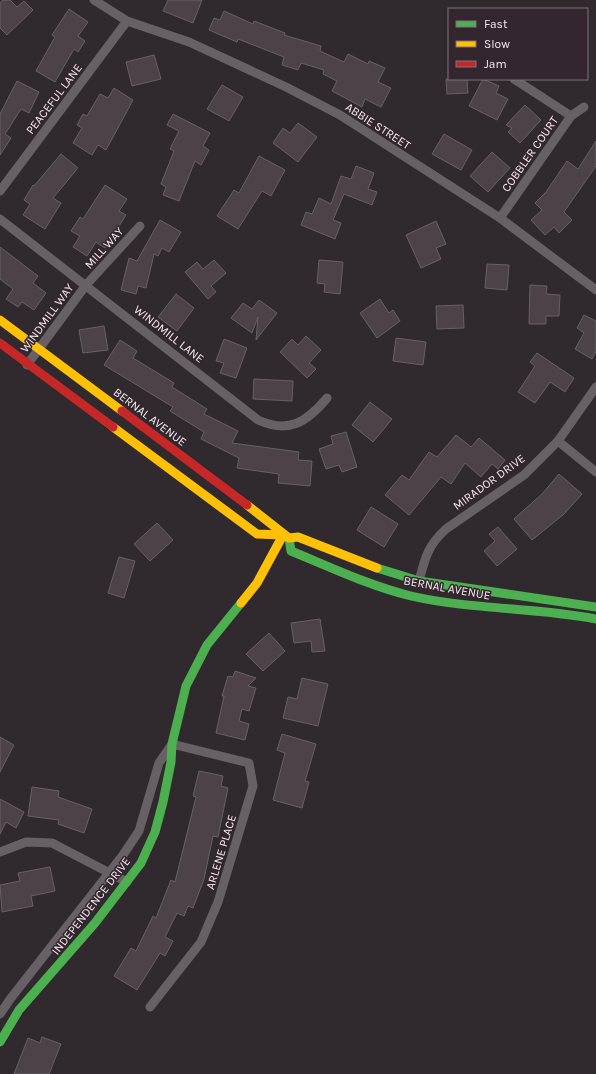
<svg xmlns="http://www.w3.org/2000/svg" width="596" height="1074" font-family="Karla,sans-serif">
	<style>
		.building { fill: #4d4248; stroke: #676164 }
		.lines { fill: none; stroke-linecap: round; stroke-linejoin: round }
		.street { stroke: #676064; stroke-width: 9 }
		.fast { stroke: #4caf50; stroke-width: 9 }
		.slow { stroke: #ffc107; stroke-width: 9 }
		.jam { stroke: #c62828; stroke-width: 9 }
		.labels { text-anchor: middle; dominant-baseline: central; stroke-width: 3; stroke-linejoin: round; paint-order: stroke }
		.street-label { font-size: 12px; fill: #f4ebf0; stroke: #33262e }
	</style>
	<rect width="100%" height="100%" fill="#30292d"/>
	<g class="building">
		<polygon points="3,0 10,0 17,7 24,1 33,10 7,35 0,28 0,3"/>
		<polygon points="168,0 202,0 193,23 163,11"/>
		<polygon points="69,9 88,22 78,36 85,41 78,52 74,49 55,82 36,71 55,37 52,35"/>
		<polygon points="224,11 253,24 254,21 285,33 284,35 321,46 320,51 344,62 348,54 368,64 369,61 385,68 378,82 391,88 381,107 365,99 362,107 332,91 337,81 323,74 324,70 301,63 298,70 282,65 284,57 238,39 237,42 209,30 214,18 220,20"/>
		<polygon points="154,55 161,79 132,86 126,62"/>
		<polygon points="446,79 467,79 468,93 447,94"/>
		<polygon points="483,79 499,86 496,93 508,99 497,120 469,106"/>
		<polygon points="17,81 39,92 29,113 21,109 5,134 11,138 0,155 0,114"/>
		<polygon points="222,85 243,97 229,121 207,109"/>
		<polygon points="114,88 133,100 106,150 98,145 92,155 73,143 82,128 77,125 83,114 87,116 100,94 108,98"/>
		<polygon points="525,105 541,120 520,143 508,132 512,128 506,125"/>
		<polygon points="173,114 210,133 203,146 209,150 201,165 195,161 179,201 163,195 166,187 161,184 174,151 170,149 179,131 167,125"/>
		<polygon points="298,123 317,137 298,162 273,143 283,128 290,133"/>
		<polygon points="444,134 472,150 461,170 432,154"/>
		<polygon points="596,141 596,166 564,212 572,220 559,233 554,227 545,235 531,220 542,210 535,203 546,192 567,161 578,169"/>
		<polygon points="492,152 510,168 488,192 470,176"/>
		<polygon points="61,154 78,168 53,198 61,203 45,229 23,215 30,204 24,200 33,185 34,186"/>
		<polygon points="259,156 285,170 271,196 262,191 238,229 217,216 234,190 239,193"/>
		<polygon points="356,166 374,173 368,189 377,192 372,205 344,194 333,220 341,223 335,239 301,225 306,212 312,214 319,198 331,204 341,176 351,179"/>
		<polygon points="105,185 127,199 119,211 126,215 105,248 96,242 87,256 73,247 80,236 71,231 80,217 83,219"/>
		<polygon points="160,220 181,232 169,252 162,248 158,256 154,254 146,288 138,286 136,294 121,290 129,258 137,261"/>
		<polygon points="436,221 446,244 436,248 441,259 421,268 406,235"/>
		<polygon points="0,247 38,276 33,283 46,293 34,310 22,302 18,307 6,299 13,289 0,279"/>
		<polygon points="214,260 226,273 211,286 216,292 208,299 185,272 197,262 203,269"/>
		<polygon points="319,260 343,262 340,294 324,292 325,284 317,283"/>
		<polygon points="487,264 509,265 507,290 485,288"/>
		<polygon points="530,285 547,286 546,294 560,295 559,316 546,316 546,324 529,324"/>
		<polygon points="176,294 194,308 177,331 158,317"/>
		<polygon points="380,299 389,313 393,310 400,321 377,338 360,313"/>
		<polygon points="259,300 277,313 256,340 258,317 252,333 231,318 243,303 252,309"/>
		<polygon points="463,305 464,328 437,329 436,306"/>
		<polygon points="584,315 596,321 596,351 592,359 575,349 584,333 577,328"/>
		<polygon points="104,326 108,350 83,353 79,330"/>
		<polygon points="306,336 321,350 309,363 316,369 307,378 280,352 292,339 298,345"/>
		<polygon points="396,338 426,342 423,365 393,361"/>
		<polygon points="224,339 247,348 236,378 220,373 224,363 216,361"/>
		<polygon points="120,340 137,351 133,358 174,383 172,387 207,409 204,414 238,431 232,443 299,452 298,460 312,461 310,486 278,483 279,474 237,468 239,458 201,439 204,432 170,411 173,407 104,365"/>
		<polygon points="537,353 574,378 565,392 550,382 535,403 518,392 535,366 530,362"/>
		<polygon points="254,379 293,381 292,401 253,399"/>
		<polygon points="370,402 392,419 373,442 352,425"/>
		<polygon points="346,432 357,467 342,472 339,465 326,469 319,449 333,444 331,436"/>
		<polygon points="456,435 471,447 479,438 505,460 498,469 492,464 481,477 465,463 451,484 441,477 409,515 385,495 402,475 409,480 429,452 437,457"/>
		<polygon points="559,474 582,494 564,514 532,540 514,519 542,494"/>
		<polygon points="371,507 398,524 384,547 357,530"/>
		<polygon points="157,523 173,540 150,561 134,544"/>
		<polygon points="498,527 517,549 497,566 484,551 495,541 489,534"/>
		<polygon points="119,557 135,561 124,598 108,593"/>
		<polygon points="320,619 325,651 312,652 311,641 294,643 291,623"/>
		<polygon points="269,633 285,651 263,671 246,654"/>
		<polygon points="235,671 256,678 248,686 256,688 249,711 242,709 239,721 249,724 245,740 216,733 224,696 222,696 228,676 233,677"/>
		<polygon points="302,678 328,684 318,726 283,718 288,697 297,699"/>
		<polygon points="282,734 316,744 305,781 309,782 302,808 273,800 285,753 277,750"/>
		<polygon points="0,737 14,745 0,772"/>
		<polygon points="199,771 223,776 221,786 228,788 218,837 213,836 204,879 193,908 188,906 184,916 177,913 165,937 173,941 165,956 160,953 137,990 114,976 131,948 136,951 153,916 156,918 171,880 175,882 196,797 193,796"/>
		<polygon points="32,787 59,791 58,797 92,809 84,833 58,824 59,820 28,816"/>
		<polygon points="0,799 24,812 16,828 6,822 0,834"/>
		<polygon points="50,867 55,891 31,896 33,906 2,912 0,885 20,881 18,873"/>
		<polygon points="42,1037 61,1044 49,1074 14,1074 28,1038 40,1043"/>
	</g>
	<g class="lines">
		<g class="street">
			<polyline points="94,0 127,21 189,42 286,87 340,115 500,218 596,290"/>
			<polyline points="514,79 571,116"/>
			<polyline points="0,191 127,21"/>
			<polyline points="500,218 571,116 584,107"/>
			<path d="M0 219 258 420C289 434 307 422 327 398"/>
			<polyline points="27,365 86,285 140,226"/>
			<polyline points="558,441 596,472"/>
			<path d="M419 581C425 558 428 545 446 529L524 475 558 441 596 387"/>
			<polyline points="0,852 26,842 52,843 127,882"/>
			<polyline points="0,1014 11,998 123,855 139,831 159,763 172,744 249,763 253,786 218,902 201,942 150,1007"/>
		</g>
		<g class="fast">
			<path d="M289 538 291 551C330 567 370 586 411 596 472 610 535 607 596 619"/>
			<polyline points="377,568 419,581 596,607"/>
			<polyline points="0,1042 19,1010 95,923 141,863 155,832 163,802 171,762 172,744 186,686 207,645 241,603"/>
		</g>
		<g class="slow">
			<polyline points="0,320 122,411"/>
			<polyline points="113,427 257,534 283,535"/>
			<polyline points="247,505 289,538 298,537 377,568"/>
			<polyline points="241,603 257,583 283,535"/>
		</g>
		<g class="jam">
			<polyline points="0,343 113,427"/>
			<polyline points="122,411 247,505"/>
		</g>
	</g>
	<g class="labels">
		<g class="street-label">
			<text transform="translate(54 99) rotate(-53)">PEACEFUL LANE</text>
			<text transform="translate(378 126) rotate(33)">ABBIE STREET</text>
			<text transform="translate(530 154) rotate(-55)">COBBLER COURT</text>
			<text transform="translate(104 248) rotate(-48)">MILL WAY</text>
			<text transform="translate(47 318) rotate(-54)">WINDMILL WAY</text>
			<text transform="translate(169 334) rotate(38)">WINDMILL LANE</text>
			<text transform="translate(150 417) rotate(37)">BERNAL AVENUE</text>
			<text transform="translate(489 482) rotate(-36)">MIRADOR DRIVE</text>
			<text transform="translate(447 588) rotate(10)">BERNAL AVENUE</text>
			<text transform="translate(221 852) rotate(-73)">ARLENE PLACE</text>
			<text transform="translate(91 906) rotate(-52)">INDEPENDENCE DRIVE</text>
		</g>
	</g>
	<rect x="448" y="8" width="140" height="72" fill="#33262e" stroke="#80757c"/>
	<rect x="456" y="21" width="20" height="6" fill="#4caf50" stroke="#80757c"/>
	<text x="484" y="28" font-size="12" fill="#f4ebf0">Fast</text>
	<rect x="456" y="41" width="20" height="6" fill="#ffc107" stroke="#80757c"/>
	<text x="484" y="48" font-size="12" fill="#f4ebf0">Slow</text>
	<rect x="456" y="61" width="20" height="6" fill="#c62828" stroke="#80757c"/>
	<text x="484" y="68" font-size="12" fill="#f4ebf0">Jam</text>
</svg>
